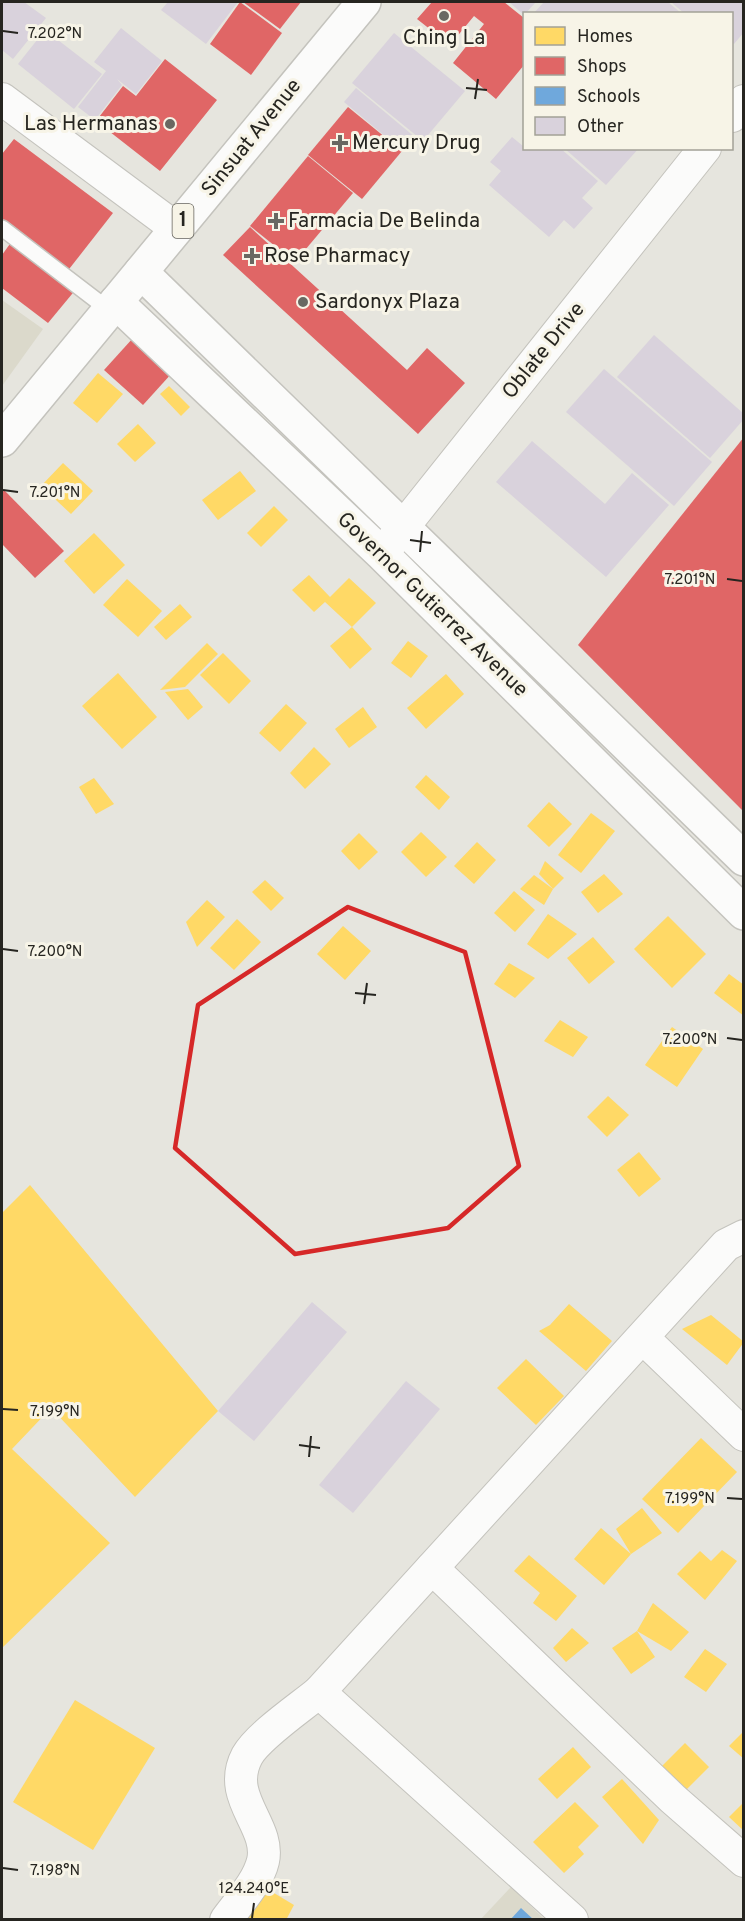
<svg xmlns="http://www.w3.org/2000/svg" width="745" height="1921" font-family="Overpass,sans-serif">
	<style>
		.built { fill: #dbd9cb }
		.homes { fill: #ffd966 }
		.shops { fill: #e06666 }
		.schools { fill: #6fa8dc }
		.building { fill: #d9d2dc }
		.lines { fill: none; stroke-linecap: round; stroke-linejoin: round }
		.service-casing { stroke: #c4c3bd; stroke-width: 18 }
		.minor-casing { stroke: #c4c3bd; stroke-width: 34 }
		.tertiary-casing { stroke: #c4c3bd; stroke-width: 36 }
		.primary-casing { stroke: #c4c3bd; stroke-width: 36 }
		.service { stroke: #fbfbfa; stroke-width: 15 }
		.minor { stroke: #fbfbfa; stroke-width: 32 }
		.tertiary { stroke: #fbfbfa; stroke-width: 33 }
		.primary { stroke: #fbfbfa; stroke-width: 33 }
		.marked { fill: none; stroke: #d62828; stroke-width: 4.5; stroke-linejoin: round }
		.ticks { fill: none; stroke: #262520; stroke-width: 2 }
		.poi-dot { fill: #696862; stroke: #f7f4e7; stroke-width: 2 }
		.labels { text-anchor: middle; dominant-baseline: central; stroke-width: 6; stroke-linejoin: round; paint-order: stroke }
		.shield { fill: #f7f4e7; stroke: #65635c; stroke-width: 1.5 }
		.shield-label { font-size: 20px; font-weight: bold; fill: #262520 }
		.poi-label { font-size: 21px; fill: #262520; stroke: #f7f4e7; text-anchor: start }
		.street-label { font-size: 21px; fill: #262520; stroke: #f7f4e7 }
		.ticks-label { font-size: 15px; text-anchor: middle; fill: #262520; stroke: #f7f4e7; stroke-width: 6; stroke-linejoin: round; paint-order: stroke }
	</style>
	<rect width="100%" height="100%" fill="#e6e5de"/>
	<g class="built">
		<polygon points="2,300 43,329 2,386"/>
		<polygon points="511,1887 544,1919 480,1920"/>
	</g>
	<g class="homes">
		<polygon points="98,373 123,394 97,423 73,403"/>
		<polygon points="169,386 190,407 181,416 160,394"/>
		<polygon points="138,424 156,443 135,462 117,444"/>
		<polygon points="63,463 93,491 71,514 41,486"/>
		<polygon points="240,471 256,491 218,520 202,500"/>
		<polygon points="274,506 288,520 261,547 247,533"/>
		<polygon points="94,533 125,565 94,594 64,561"/>
		<polygon points="309,575 330,597 349,578 376,603 352,627 325,602 314,612 292,590"/>
		<polygon points="127,579 162,611 138,637 103,605"/>
		<polygon points="180,604 192,617 166,640 154,627"/>
		<polygon points="352,627 372,649 350,669 330,646"/>
		<polygon points="408,641 428,656 411,678 391,663"/>
		<polygon points="207,643 218,654 185,687 160,690"/>
		<polygon points="223,653 251,681 229,704 200,675"/>
		<polygon points="118,673 157,717 122,749 82,706"/>
		<polygon points="446,674 464,694 426,729 407,708"/>
		<polygon points="188,689 203,707 188,720 165,692"/>
		<polygon points="286,704 307,723 280,752 259,733"/>
		<polygon points="363,707 377,727 349,748 335,729"/>
		<polygon points="314,747 331,764 305,789 290,773"/>
		<polygon points="426,775 450,797 439,810 415,787"/>
		<polygon points="94,778 114,804 96,814 79,787"/>
		<polygon points="549,802 572,824 549,847 527,826"/>
		<polygon points="591,813 615,831 581,873 558,855"/>
		<polygon points="421,832 447,857 426,877 401,852"/>
		<polygon points="359,833 378,852 359,870 341,851"/>
		<polygon points="477,842 496,860 474,884 454,866"/>
		<polygon points="545,861 564,878 553,889 539,874"/>
		<polygon points="604,874 623,894 598,913 581,892"/>
		<polygon points="534,875 553,889 544,905 520,889"/>
		<polygon points="265,880 284,898 271,911 252,892"/>
		<polygon points="514,891 535,910 515,932 494,913"/>
		<polygon points="207,900 225,917 197,947 186,922"/>
		<polygon points="548,914 577,934 548,959 527,944"/>
		<polygon points="668,916 706,954 672,988 634,949"/>
		<polygon points="237,919 261,942 234,970 210,948"/>
		<polygon points="343,926 371,951 345,980 317,954"/>
		<polygon points="593,937 615,962 589,984 567,958"/>
		<polygon points="509,963 535,978 515,998 494,984"/>
		<polygon points="729,974 744,985 744,1016 714,993"/>
		<polygon points="560,1020 588,1037 573,1057 544,1041"/>
		<polygon points="672,1027 703,1049 677,1087 645,1065"/>
		<polygon points="608,1096 629,1115 607,1137 587,1117"/>
		<polygon points="639,1152 661,1179 639,1197 617,1170"/>
		<polygon points="30,1185 218,1411 135,1497 51,1408 12,1449 110,1543 2,1648 2,1213"/>
		<polygon points="569,1304 612,1341 586,1371 539,1331 550,1325"/>
		<polygon points="711,1315 744,1342 727,1365 682,1329"/>
		<polygon points="526,1359 564,1396 536,1425 497,1388"/>
		<polygon points="701,1438 737,1472 678,1533 642,1499"/>
		<polygon points="642,1508 662,1533 631,1554 604,1585 574,1559 601,1528 631,1554 616,1529"/>
		<polygon points="722,1550 737,1561 705,1600 677,1574 700,1551 711,1561"/>
		<polygon points="529,1555 577,1596 556,1621 533,1603 540,1593 514,1571"/>
		<polygon points="653,1603 689,1632 671,1651 637,1631"/>
		<polygon points="572,1628 589,1643 566,1662 553,1648"/>
		<polygon points="637,1631 655,1657 631,1674 612,1648"/>
		<polygon points="705,1649 727,1664 706,1692 684,1677"/>
		<polygon points="75,1700 155,1748 93,1850 13,1802"/>
		<polygon points="744,1731 744,1759 729,1746"/>
		<polygon points="685,1743 709,1767 682,1794 658,1770"/>
		<polygon points="573,1747 591,1767 557,1799 538,1779"/>
		<polygon points="622,1779 659,1820 643,1844 602,1797"/>
		<polygon points="575,1802 599,1826 578,1847 584,1854 564,1873 533,1842"/>
		<polygon points="744,1802 744,1831 729,1817"/>
		<polygon points="259,1884 294,1905 286,1920 238,1920"/>
	</g>
	<g class="shops">
		<polygon points="240,2 282,33 251,75 210,44"/>
		<polygon points="243,2 301,2 280,29"/>
		<polygon points="432,2 504,2 524,18 524,65 496,99 453,63 484,24 474,16 450,45 417,19"/>
		<polygon points="165,59 217,100 160,171 96,121 123,86 136,96"/>
		<polygon points="348,107 402,151 362,199 308,155"/>
		<polygon points="14,139 113,213 66,273 2,226 2,154"/>
		<polygon points="308,156 353,193 295,262 250,226"/>
		<polygon points="250,227 407,370 427,348 465,383 418,434 223,255"/>
		<polygon points="12,241 77,288 48,323 2,288 2,255"/>
		<polygon points="133,338 172,373 143,405 104,370"/>
		<polygon points="744,437 744,812 578,645"/>
		<polygon points="4,490 64,551 35,578 2,544 2,493"/>
	</g>
	<polygon class="schools" points="521,1908 534,1920 510,1920"/>
	<g class="building">
		<polygon points="2,2 24,2 46,18 13,59 2,50"/>
		<polygon points="168,2 238,2 206,44 161,10"/>
		<polygon points="509,2 536,2 524,15"/>
		<polygon points="544,2 668,2 682,14 533,14"/>
		<polygon points="671,2 744,2 744,32 734,44 732,42 732,14 685,14"/>
		<polygon points="121,28 162,61 136,94 117,79 122,85 95,120 78,107 106,71 94,62"/>
		<polygon points="45,30 102,74 74,109 18,64"/>
		<polygon points="394,33 465,91 423,141 352,83"/>
		<polygon points="356,88 416,138 404,152 344,102"/>
		<polygon points="512,137 523,146 524,144 524,148 560,148 598,181 582,198 593,208 574,229 564,220 549,237 489,185 501,171 490,162"/>
		<polygon points="564,148 639,148 606,185"/>
		<polygon points="654,335 744,414 744,419 710,458 617,377"/>
		<polygon points="604,369 712,462 674,506 566,412"/>
		<polygon points="532,441 605,504 632,473 669,505 606,577 496,482"/>
		<polygon points="312,1302 347,1332 254,1441 218,1411"/>
		<polygon points="406,1381 440,1409 353,1513 319,1485"/>
	</g>
	<g class="lines">
		<defs>
			<polyline id="service" points="2,228 109,310"/>
			<g id="minor">
				<polyline points="2,99 177,229"/>
				<polyline points="732,116 744,101"/>
				<polyline points="388,546 705,148"/>
				<polyline points="643,1338 744,1435"/>
				<polyline points="432,1568 673,1799 744,1861"/>
				<polyline points="319,1692 572,1920"/>
				<path d="M226 1920C239 1902 258 1882 263 1861 271 1825 225 1798 247 1756 258 1736 301 1707 319 1692L726 1245 744 1236"/>
			</g>
			<g id="tertiary">
				<polyline points="141,272 744,859"/>
				<polyline points="116,302 382,554 744,913"/>
			</g>
			<polyline id="primary" points="2,440 364,2"/>
		</defs>
		<use href="#service" class="service-casing"/>
		<use href="#minor" class="minor-casing"/>
		<use href="#tertiary" class="tertiary-casing"/>
		<use href="#primary" class="primary-casing"/>
		<use href="#service" class="service"/>
		<use href="#minor" class="minor"/>
		<use href="#tertiary" class="tertiary"/>
		<use href="#primary" class="primary"/>
	</g>
	<path class="marked" d="M348 907 465 952 519 1166 448 1228 295 1254 175 1148 198 1005Z"/>
	<path class="ticks" d="M3 31 18 33M466 88 487 90M475 99 478 79M3 490 18 492M410 540 431 543M420 552 422 531M727 579 742 581M3 949 18 951M355 993 376 995M364 1004 367 983M727 1038 742 1040M3 1409 18 1410M299 1445 320 1448M309 1457 311 1436M727 1498 742 1499M3 1868 18 1870M252 1918 254 1903"/>
	<g class="poi-dot">
		<circle cx="444" cy="16" r="6"/>
		<circle cx="170" cy="124" r="6"/>
		<path d="M337 134h6v6h6v6h-6v6h-6v-6h-6v-6h6z"/>
		<path d="M273 212h6v6h6v6h-6v6h-6v-6h-6v-6h6z"/>
		<path d="M249 247h6v6h6v6h-6v6h-6v-6h-6v-6h6z"/>
		<circle cx="303" cy="302" r="6"/>
	</g>
	<g class="labels">
		<rect class="shield" x="172.5" y="204" width="21" height="34" rx="4.5"/>
		<g class="shield-label">
			<text x="183" y="221">1</text>
		</g>
		<g class="poi-label">
			<text x="444" y="38" text-anchor="middle">Ching La</text>
			<text x="158" y="124" text-anchor="end">Las Hermanas</text>
			<text x="352" y="143">Mercury Drug</text>
			<text x="288" y="221">Farmacia De Belinda</text>
			<text x="264" y="256">Rose Pharmacy</text>
			<text x="315" y="302">Sardonyx Plaza</text>
		</g>
		<g class="street-label">
			<text transform="translate(252 138) rotate(-51)">Sinsuat Avenue</text>
			<text transform="translate(544 351) rotate(-51)">Oblate Drive</text>
			<text transform="translate(432 605) rotate(44)">Governor Gutierrez Avenue</text>
		</g>
	</g>
	<g class="ticks-label">
		<text x="55" y="38">7.202°N</text>
		<text x="55" y="497">7.201°N</text>
		<text x="690" y="584">7.201°N</text>
		<text x="55" y="956">7.200°N</text>
		<text x="690" y="1044">7.200°N</text>
		<text x="55" y="1416">7.199°N</text>
		<text x="690" y="1503">7.199°N</text>
		<text x="55" y="1875">7.198°N</text>
		<text x="254" y="1893">124.240°E</text>
	</g>
	<rect width="745" height="1921" fill="none" stroke="#262520" stroke-width="6"/>
	<rect x="523" y="12" width="210" height="138" fill="#f7f4e7" stroke="#a3a197" stroke-width="1.5"/>
	<rect x="535" y="27" width="30" height="18" fill="#ffd966" stroke="#a3a197" stroke-width="1.5"/>
	<text x="577" y="42" font-size="18" fill="#262520">Homes</text>
	<rect x="535" y="57" width="30" height="18" fill="#e06666" stroke="#a3a197" stroke-width="1.5"/>
	<text x="577" y="72" font-size="18" fill="#262520">Shops</text>
	<rect x="535" y="87" width="30" height="18" fill="#6fa8dc" stroke="#a3a197" stroke-width="1.5"/>
	<text x="577" y="102" font-size="18" fill="#262520">Schools</text>
	<rect x="535" y="117" width="30" height="18" fill="#d9d2dc" stroke="#a3a197" stroke-width="1.5"/>
	<text x="577" y="132" font-size="18" fill="#262520">Other</text>
</svg>
